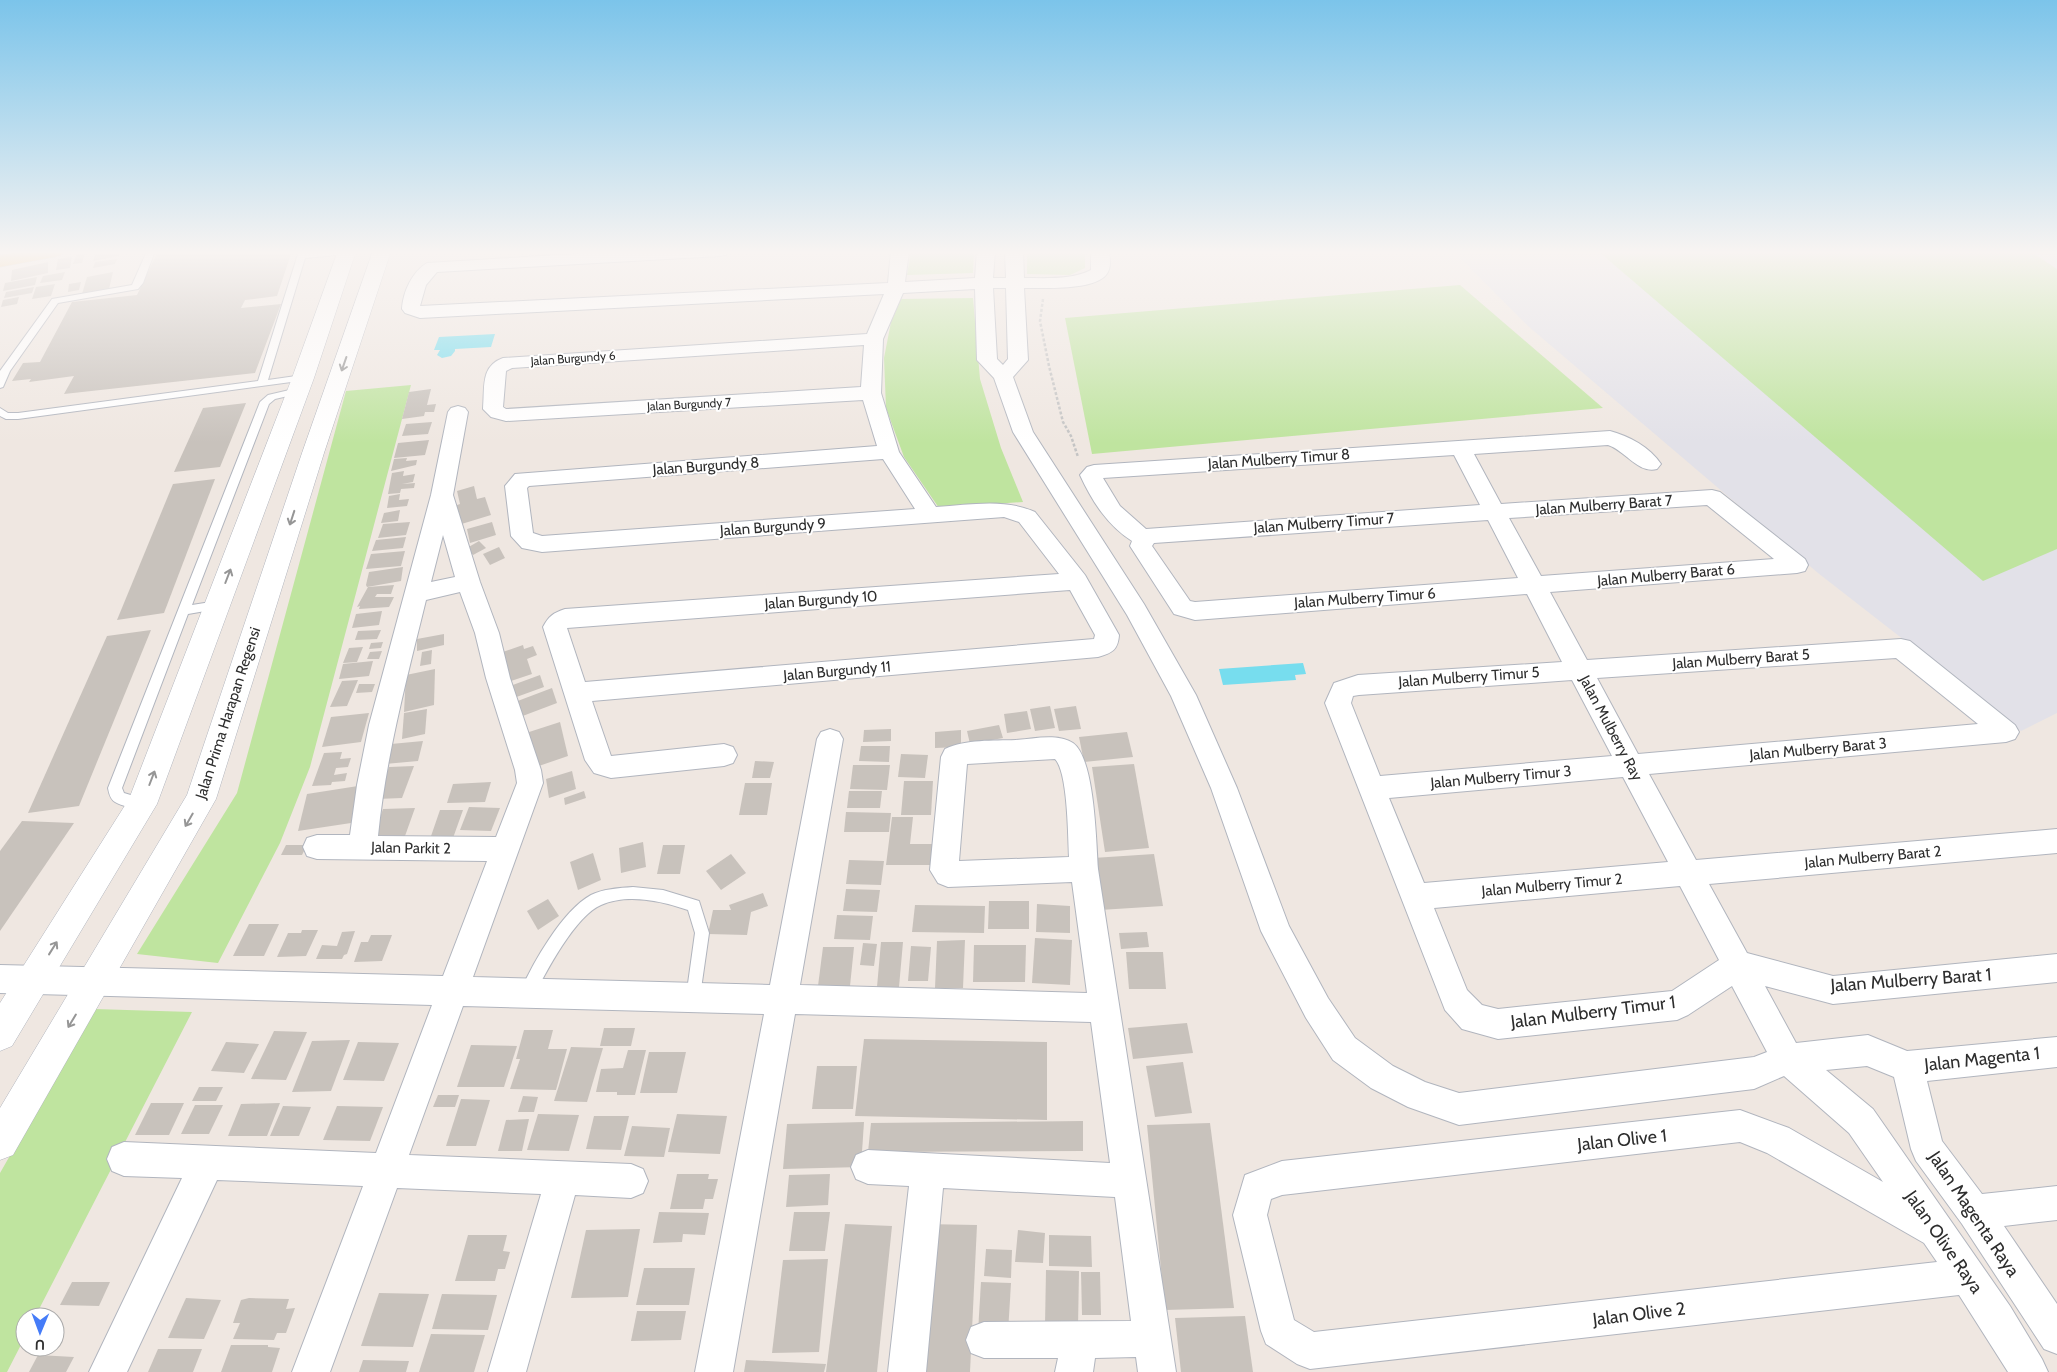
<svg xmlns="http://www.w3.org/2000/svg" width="2057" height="1372" font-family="Cabin,sans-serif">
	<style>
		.industrial { fill: #e2e1e8 }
		.green { fill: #bfe49f }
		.water { fill: #7de }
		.building { fill: #c8c2bc }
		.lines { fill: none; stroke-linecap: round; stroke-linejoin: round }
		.service-casing { stroke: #b1b5be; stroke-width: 2 }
		.minor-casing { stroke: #b1b5be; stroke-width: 2 }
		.tertiary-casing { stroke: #b1b5be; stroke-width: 1 }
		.primary-casing { stroke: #c4c4c4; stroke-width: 1 }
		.path { stroke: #c4c4c4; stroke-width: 2.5; stroke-dasharray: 3 2; stroke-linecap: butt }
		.service { fill: #fff; fill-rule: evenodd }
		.minor { fill: #fff; fill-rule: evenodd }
		.tertiary { fill: #fff; fill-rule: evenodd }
		.primary { fill: #efbe65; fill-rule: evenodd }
		.oneway { stroke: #969696 }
		.labels { text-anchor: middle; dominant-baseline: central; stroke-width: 4; stroke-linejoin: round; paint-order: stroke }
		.far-street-label { font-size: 12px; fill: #2e2e2e; stroke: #fff }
		.street-label { font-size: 15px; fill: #2e2e2e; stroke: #fff }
		.near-street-label { font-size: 18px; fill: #2e2e2e; stroke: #fff }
	</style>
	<rect width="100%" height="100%" fill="#efe7e1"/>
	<polygon class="industrial" points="1456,251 2057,251 2057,713 2021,731 1818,573 1528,326 1462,260"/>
	<g class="green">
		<polygon points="911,251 974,251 973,273 907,275"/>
		<polygon points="1027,251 1085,251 1085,268 1070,275 1027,274"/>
		<polygon points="1598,251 2030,251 2057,269 2057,549 1983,581"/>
		<polygon points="1460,285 1603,408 1092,454 1065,318"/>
		<polygon points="973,298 980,379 1001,448 1023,502 939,508 904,457 886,408 884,358 891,322 901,299"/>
		<polygon points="411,385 310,767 280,843 218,963 137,954 237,793 346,391"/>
		<polygon points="94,1009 192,1012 35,1317 25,1317 25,1337 7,1372 0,1372 0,1173"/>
	</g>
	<g class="water">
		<polygon points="495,334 491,347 455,349 455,351 451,356 442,358 437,355 440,350 434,350 439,337"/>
		<polygon points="1303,663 1306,674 1295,675 1296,680 1223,685 1219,669"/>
	</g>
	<g class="building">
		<polygon points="120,251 119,256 93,261 96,252"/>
		<polygon points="158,251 292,251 277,296 245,300 241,308 281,304 255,373 64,394 74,376 29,382 31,379 12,381 23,363 40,362 72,302 137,295"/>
		<polygon points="85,253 82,263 73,264 76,255"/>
		<polygon points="72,257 70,268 56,270 58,259"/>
		<polygon points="117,259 115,264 93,268 95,262"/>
		<polygon points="48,262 48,273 11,281 12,270"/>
		<polygon points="65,272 62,280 40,283 43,276"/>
		<polygon points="113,272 109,289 82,294 87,277"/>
		<polygon points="37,277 35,285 3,291 5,283"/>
		<polygon points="81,282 79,290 68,292 69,284"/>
		<polygon points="55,284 51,296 32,299 36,287"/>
		<polygon points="34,287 32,293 4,298 6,292"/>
		<polygon points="19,297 17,304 1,307 3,300"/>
		<polygon points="431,389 427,405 436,404 434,412 425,412 424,416 402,419 409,392"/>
		<polygon points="246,403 220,467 174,472 203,408"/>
		<polygon points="432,422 428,434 402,436 406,424"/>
		<polygon points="429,440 425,455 394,458 398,443"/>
		<polygon points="407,458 406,461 417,460 416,465 391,471 394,459"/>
		<polygon points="404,471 403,476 415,474 413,482 402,484 415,483 414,488 401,489 400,493 388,494 392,473"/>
		<polygon points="215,479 164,613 117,620 173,484"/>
		<polygon points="474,486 477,499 485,497 491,515 455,526 449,508 460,504 457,491"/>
		<polygon points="400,494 399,500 409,499 407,506 387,508 389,496"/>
		<polygon points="400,510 398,521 381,523 384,513"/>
		<polygon points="410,522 406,535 378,538 383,524"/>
		<polygon points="492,522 496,535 470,543 467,529"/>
		<polygon points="406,537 403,548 372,551 376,540"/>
		<polygon points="479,541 486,548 473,555 467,548"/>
		<polygon points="499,547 505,558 490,565 483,554"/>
		<polygon points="405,551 401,566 366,569 371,554"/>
		<polygon points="403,567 401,581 367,587 366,585 369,572"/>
		<polygon points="394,585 391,594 377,594 375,597 394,597 389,607 359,609 360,606 357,607 368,587"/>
		<polygon points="382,611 379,625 352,628 356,614"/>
		<polygon points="151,630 79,806 28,813 107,636"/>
		<polygon points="381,630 377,639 355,640 358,631"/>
		<polygon points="444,634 444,645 417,651 417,639"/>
		<polygon points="383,642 381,648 369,649 371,643"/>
		<polygon points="523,645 524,649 533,646 537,655 527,659 532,674 505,683 497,654"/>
		<polygon points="363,647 357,662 343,663 349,648"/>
		<polygon points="432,650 431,664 420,666 422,652"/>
		<polygon points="382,651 379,659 367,659 370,652"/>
		<polygon points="373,661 369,676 339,679 343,664"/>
		<polygon points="435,669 434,705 404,712 406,675"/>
		<polygon points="540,675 544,687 511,699 507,687"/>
		<polygon points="358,680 347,706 330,707 342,681"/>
		<polygon points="359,684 375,684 372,692 356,693"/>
		<polygon points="552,688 557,703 520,717 515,702"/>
		<polygon points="1050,706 1055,728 1035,731 1030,709"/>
		<polygon points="1076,706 1081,729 1059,731 1054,709"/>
		<polygon points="427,709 425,734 402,739 404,713"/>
		<polygon points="1027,711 1031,729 1007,733 1004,714"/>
		<polygon points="369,713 361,742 322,747 331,717"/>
		<polygon points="560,722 568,756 533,768 526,733"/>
		<polygon points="999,725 1003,738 970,744 967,731"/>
		<polygon points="891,729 891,741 863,742 864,730"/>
		<polygon points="961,730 961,747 935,748 935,732"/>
		<polygon points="1127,732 1133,757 1084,762 1079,737"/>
		<polygon points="423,741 418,761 385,764 391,744"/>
		<polygon points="861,746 890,746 889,762 859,761"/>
		<polygon points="342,752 340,759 351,758 348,767 336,768 334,775 347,773 345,781 332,782 331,785 312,786 324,753"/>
		<polygon points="901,754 928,755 925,778 898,777"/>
		<polygon points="755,761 774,762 770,778 752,778"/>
		<polygon points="1134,764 1149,848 1105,852 1092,767"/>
		<polygon points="853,765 890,765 887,790 850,789"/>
		<polygon points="414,766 402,798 377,799 389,767"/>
		<polygon points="572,771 576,789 549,798 546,779"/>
		<polygon points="904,781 933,781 931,815 901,815"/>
		<polygon points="491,782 485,802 447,803 453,784"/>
		<polygon points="745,783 772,783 767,815 739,815"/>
		<polygon points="358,786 351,823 298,831 307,794"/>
		<polygon points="584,791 586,798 565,805 564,798"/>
		<polygon points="849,791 882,791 880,808 847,808"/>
		<polygon points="469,807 500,808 491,831 460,830"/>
		<polygon points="415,808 405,836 373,838 383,809"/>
		<polygon points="440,810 463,810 453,838 430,839"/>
		<polygon points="846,812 891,813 889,832 844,832"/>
		<polygon points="892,817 913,817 910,844 935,844 934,865 886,865"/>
		<polygon points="22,821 74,823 0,931 0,851"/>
		<polygon points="643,842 646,867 621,873 619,848"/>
		<polygon points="286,845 307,845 302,855 281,855"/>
		<polygon points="663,845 685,845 680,874 657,874"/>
		<polygon points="593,853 601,880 578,890 570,862"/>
		<polygon points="731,854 746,873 721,890 706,871"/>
		<polygon points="1154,854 1163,906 1100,910 1093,858"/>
		<polygon points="849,860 884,861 881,885 846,884"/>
		<polygon points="846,889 880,890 877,912 843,911"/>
		<polygon points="763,893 768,906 751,912 747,935 708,934 713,910 731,910 729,905"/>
		<polygon points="548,899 559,916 538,930 527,911"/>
		<polygon points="989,901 1029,901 1029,929 988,929"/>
		<polygon points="1037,904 1070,906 1070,933 1036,932"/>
		<polygon points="915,905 985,906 984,933 912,932"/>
		<polygon points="837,915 873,916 870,940 834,939"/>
		<polygon points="249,924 279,924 264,956 233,956"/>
		<polygon points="302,930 318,930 306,956 277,957 288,933 301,933"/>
		<polygon points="355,931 347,954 344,955 342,959 316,959 322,945 337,946 342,932"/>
		<polygon points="1147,932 1149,947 1121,949 1119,933"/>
		<polygon points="371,935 392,935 382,961 354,962 361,942 368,942"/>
		<polygon points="1035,938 1072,940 1070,985 1032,983"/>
		<polygon points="965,940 963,988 935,988 937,941"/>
		<polygon points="881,942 903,942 899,987 877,987"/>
		<polygon points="863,943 877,944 874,966 860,965"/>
		<polygon points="974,945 1026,945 1025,982 973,982"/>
		<polygon points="911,946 931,947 928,981 908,981"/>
		<polygon points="823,947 854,947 850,986 818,986"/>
		<polygon points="1126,952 1163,952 1166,989 1129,989"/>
		<polygon points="1187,1023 1193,1053 1133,1059 1128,1028"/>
		<polygon points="604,1028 635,1028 631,1046 600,1046"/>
		<polygon points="524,1030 553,1030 548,1049 567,1049 556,1090 510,1089 520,1059 516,1059"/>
		<polygon points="274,1031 307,1032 286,1080 251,1079"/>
		<polygon points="864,1039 1047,1042 1047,1120 855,1116"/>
		<polygon points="350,1040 331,1091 292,1092 312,1041"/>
		<polygon points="226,1042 259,1044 244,1073 211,1071"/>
		<polygon points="358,1042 399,1043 384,1081 343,1080"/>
		<polygon points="471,1045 517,1046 504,1087 457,1087"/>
		<polygon points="571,1047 603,1048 587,1102 554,1101"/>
		<polygon points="628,1050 646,1050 635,1095 617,1095 617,1092 596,1092 601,1069 623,1068"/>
		<polygon points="649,1052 686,1052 677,1093 640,1093"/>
		<polygon points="1183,1062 1192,1113 1155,1117 1146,1066"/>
		<polygon points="817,1066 857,1066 853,1109 812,1109"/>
		<polygon points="199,1087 223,1087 216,1101 192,1101"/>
		<polygon points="438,1095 459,1095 455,1107 433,1107"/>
		<polygon points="523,1096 538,1097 534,1112 518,1112"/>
		<polygon points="461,1099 490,1100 476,1146 446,1146"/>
		<polygon points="151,1103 184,1103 169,1135 135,1135"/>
		<polygon points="280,1103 267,1136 228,1136 241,1104"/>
		<polygon points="195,1105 223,1105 209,1134 181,1134"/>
		<polygon points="283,1106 311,1107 299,1136 270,1136"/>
		<polygon points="337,1106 383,1107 370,1141 323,1140"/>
		<polygon points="538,1114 579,1115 569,1151 527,1150"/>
		<polygon points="677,1114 727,1116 720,1154 668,1152"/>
		<polygon points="594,1116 629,1116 621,1150 586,1149"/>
		<polygon points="529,1119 522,1151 498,1151 506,1120"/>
		<polygon points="1083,1121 1083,1151 868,1152 871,1123"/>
		<polygon points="864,1122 861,1167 783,1169 787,1124"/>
		<polygon points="1210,1123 1234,1308 1165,1310 1147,1125"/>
		<polygon points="632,1126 670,1128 664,1157 624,1156"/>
		<polygon points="677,1174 709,1174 708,1179 718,1179 713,1199 705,1199 703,1209 670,1209"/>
		<polygon points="830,1174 828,1205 786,1207 789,1175"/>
		<polygon points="659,1212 709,1213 705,1235 683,1234 682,1242 653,1243"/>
		<polygon points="794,1212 830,1212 825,1251 789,1251"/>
		<polygon points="845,1224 892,1226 877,1372 826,1372"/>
		<polygon points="924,1224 977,1225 970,1372 914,1372"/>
		<polygon points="640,1229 628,1297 571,1298 586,1230"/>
		<polygon points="1018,1230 1045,1233 1043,1263 1015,1262"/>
		<polygon points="468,1235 507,1235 503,1251 510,1252 505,1269 498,1269 495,1281 455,1281"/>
		<polygon points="1049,1235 1091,1236 1092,1267 1049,1266"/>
		<polygon points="986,1249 1012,1250 1011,1278 984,1276"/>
		<polygon points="828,1259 819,1352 772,1353 783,1260"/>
		<polygon points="644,1268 695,1268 689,1305 636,1305"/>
		<polygon points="1046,1270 1079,1271 1078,1327 1045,1325"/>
		<polygon points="1081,1272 1100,1272 1101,1315 1082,1315"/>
		<polygon points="72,1282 110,1282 99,1306 60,1305"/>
		<polygon points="981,1282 1011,1283 1008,1333 978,1332"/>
		<polygon points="379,1293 429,1294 413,1347 361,1346"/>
		<polygon points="442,1294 497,1295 488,1330 432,1329"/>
		<polygon points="186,1298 221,1300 204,1339 168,1338"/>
		<polygon points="249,1298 289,1299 286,1309 295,1308 286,1333 277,1333 274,1340 233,1339 240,1323 233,1323 241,1300"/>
		<polygon points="637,1311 686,1311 681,1340 631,1341"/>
		<polygon points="1245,1316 1253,1372 1181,1372 1175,1318"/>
		<polygon points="431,1334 485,1335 474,1372 419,1372"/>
		<polygon points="231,1345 268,1345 268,1347 280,1348 272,1372 221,1372"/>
		<polygon points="158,1349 202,1349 193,1372 148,1372"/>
		<polygon points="38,1355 74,1357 66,1372 29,1372"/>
		<polygon points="363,1360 409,1361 406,1372 359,1372"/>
		<polygon points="746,1360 826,1364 824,1372 744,1372"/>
	</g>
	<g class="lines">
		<defs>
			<g id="service">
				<polygon points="147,251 155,251 143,283 138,289 58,303 10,371 3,387 0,388 0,371 52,299 132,285"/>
				<polygon points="299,251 307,251 307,253 351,251 347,254 305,258 268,380 303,375 306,376 306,380 18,419 6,419 0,416 0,408 8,413 18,413 258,381"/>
				<path d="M298 388 301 389V393L275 399 269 404 192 605 217 601 223 605 217 609 188 614 122 788 124 793 147 800 149 804 147 808C139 811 122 806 115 802 110 799 109 793 108 788L260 402 268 395Z"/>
				<path d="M633 887 663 890 699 901 709 933 699 1003 694 1005 689 1003 686 998 695 933 688 910C662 901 628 893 601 905 575 916 546 972 533 997L528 999 523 997 520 992C533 963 562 911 591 895 603 889 619 888 633 887Z"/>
			</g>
			<g id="minor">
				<path d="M625 251H729L726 255 720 256 437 272 426 285 420 306 888 283 891 251H909L905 282 975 278 977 251H995L993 278H1006L1005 251H1023L1024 278C1045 278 1072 280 1091 270V251H1109C1110 260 1112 270 1104 277 1089 290 1044 288 1024 288L1028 360 1013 377 1033 432 1144 604 1196 695 1237 788 1289 926 1328 998 1355 1038 1393 1066 1425 1082 1459 1093 1754 1057 1767 1052 1732 986 1688 1015 1677 1020 1498 1039 1462 1029 1445 1010 1325 703 1334 683 1358 675 1562 662 1527 594 1195 620 1174 614 1130 546 1132 541C1107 525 1092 501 1080 475L1087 467 1094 465 1610 431C1629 436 1650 447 1661 464L1657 469C1638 474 1626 451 1608 445L1474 454 1501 504 1712 490 1720 492 1805 559 1808 565 1805 571 1797 573 1550 592 1587 660 1901 639 1910 641 2015 725 2019 732 2015 739 2006 742 1649 774 1696 860 2057 829V853L1709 884 1747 953 1833 976 2057 954V982L1833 1004 1765 986 1796 1043 1868 1035 1907 1051 2057 1037V1067L1927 1081 1942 1141 1982 1194 2057 1186V1220L2004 1226 2057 1304V1354L2044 1349 1962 1224 1916 1161 1911 1149 1894 1077 1867 1066 1826 1070 1873 1109 2010 1306 2042 1359 2048 1372H2008L1959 1295 1310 1369 1297 1364 1266 1344 1261 1331 1233 1215 1245 1175 1282 1161 1740 1110 1789 1128 1883 1182 1849 1133 1784 1076 1754 1089 1459 1125 1408 1107 1371 1088 1333 1060 1306 1018 1261 931 1211 788 1171 696 1127 615 1013 432 994 378 977 360 975 289 903 293 883 339 881 393 899 452 936 507C970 505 1004 498 1035 512L1085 575 1119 635C1118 650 1112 653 1098 657L592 701 611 756 724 744 733 747 737 755 733 763 724 766 611 778 594 773 585 760 543 627C549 616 553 613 565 609L1059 574 1019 522 1004 517 542 552 522 548 511 536 505 486 515 474 877 446 863 400 506 421 491 417 483 409C485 388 480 366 503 358L867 334 884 294 420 318 405 313 402 309C403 292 412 272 427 263ZM993 288H1006L1008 359 1003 365 997 359ZM864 345 861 387 506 409 503 407 506 371 512 368ZM1454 455 1480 505 1146 529 1120 506 1103 478ZM883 459 915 509 542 536 533 533 527 488 529 486ZM1707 505 1774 559 1541 576 1509 518ZM1488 520 1518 578 1195 602 1190 601 1152 546 1154 543ZM1070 590 1095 635 1094 639 585 682 567 628ZM1896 658 1978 724 1638 754 1597 678ZM1572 680 1612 756 1380 776 1351 703 1353 696 1359 695ZM1623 777 1668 862 1424 883 1389 798ZM1680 886 1719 960 1672 991 1498 1009 1482 1005 1467 990 1434 908ZM1740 1142 1767 1153 1924 1243 1937 1262 1314 1332 1294 1320 1267 1215 1271 1199 1282 1195Z"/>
				<path d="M458 406 465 408 468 412 453 495 480 582 499 633 510 678 541 770 543 783 473 977 770 985 817 739 821 732 830 729 839 732 843 739 800 985 1087 993 1072 882 948 887 938 883 930 870 941 757 945 749C966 739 993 741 1016 740 1034 739 1057 733 1073 743 1095 759 1096 842 1098 869L1176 1372H1138L1136 1357 1095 1358 1093 1372H1055L1058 1358H984L971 1353 966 1340 971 1327 984 1322 1131 1321 1115 1197 943 1188 926 1372H888L909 1186 868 1184 856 1179 851 1167 856 1155 868 1150 1110 1163 1091 1022 795 1014 733 1372H695L764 1014 463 1006 409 1155 631 1164 643 1169 648 1181 643 1193 631 1198 575 1195 526 1372H488L541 1194 397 1188 330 1372H292L363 1186 217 1180 127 1372H89L182 1178 124 1176 112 1171 107 1159 112 1147 124 1142 376 1153 432 1005 0 993V965L443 976 487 861 317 859 307 856 303 847 307 838 317 835H350L357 785 369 725 431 495 448 412 451 408ZM443 535 455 577 431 582ZM460 592 475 633 486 678 515 770 517 783 496 837 378 836C386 755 407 678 426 600ZM1055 759C1068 772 1068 837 1069 857L959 861 967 764Z"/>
			</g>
			<g id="tertiary">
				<polygon points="338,251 356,251 314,378 157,804 12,1046 0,1051 0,1003 129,799 292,378"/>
				<polygon points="373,251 391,251 324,453 216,799 13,1155 0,1160 0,1108 187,795 302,453"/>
			</g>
			<polygon id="primary" points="23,251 63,251 61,255 54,257 0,267 0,255"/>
		</defs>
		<use href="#service" class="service-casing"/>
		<use href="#minor" class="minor-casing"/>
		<use href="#tertiary" class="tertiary-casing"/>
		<use href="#primary" class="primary-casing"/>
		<polyline class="path" points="1043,299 1040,321 1049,366 1063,422 1071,436 1078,457"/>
		<use href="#service" class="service"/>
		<use href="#minor" class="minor"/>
		<use href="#tertiary" class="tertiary"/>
		<use href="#primary" class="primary"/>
	</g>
	<defs><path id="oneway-shaft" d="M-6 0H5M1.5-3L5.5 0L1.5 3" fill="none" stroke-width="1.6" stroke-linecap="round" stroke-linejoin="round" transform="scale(1.25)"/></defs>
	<g class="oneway">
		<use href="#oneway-shaft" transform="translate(344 364) rotate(109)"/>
		<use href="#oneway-shaft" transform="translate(292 518) rotate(108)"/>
		<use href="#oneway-shaft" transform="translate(228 576) rotate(-69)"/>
		<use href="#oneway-shaft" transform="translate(152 778) rotate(-69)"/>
		<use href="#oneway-shaft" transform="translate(189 820) rotate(120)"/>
		<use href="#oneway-shaft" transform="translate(53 948) rotate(-58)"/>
		<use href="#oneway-shaft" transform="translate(72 1021) rotate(121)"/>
	</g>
	<linearGradient id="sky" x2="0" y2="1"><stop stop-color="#7bc4ea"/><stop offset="0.57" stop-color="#f8f4f2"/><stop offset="1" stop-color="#f8f4f2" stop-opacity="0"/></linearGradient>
	<rect width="2057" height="443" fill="url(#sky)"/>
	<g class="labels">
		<g class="far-street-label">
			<text transform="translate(573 358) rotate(-4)">Jalan Burgundy 6</text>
			<text transform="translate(689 404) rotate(-3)">Jalan Burgundy 7</text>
		</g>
		<g class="street-label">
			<text transform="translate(1279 459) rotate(-4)">Jalan Mulberry Timur 8</text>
			<text transform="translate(706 466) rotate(-4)">Jalan Burgundy 8</text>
			<text transform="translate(1604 505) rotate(-4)">Jalan Mulberry Barat 7</text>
			<text transform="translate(1324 523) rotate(-4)">Jalan Mulberry Timur 7</text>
			<text transform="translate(773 527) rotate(-4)">Jalan Burgundy 9</text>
			<text transform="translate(1666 575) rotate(-5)">Jalan Mulberry Barat 6</text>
			<text transform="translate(1365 598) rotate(-4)">Jalan Mulberry Timur 6</text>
			<text transform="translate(821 600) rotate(-4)">Jalan Burgundy 10</text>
			<text transform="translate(1741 659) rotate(-4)">Jalan Mulberry Barat 5</text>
			<text transform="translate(837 671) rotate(-5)">Jalan Burgundy 11</text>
			<text transform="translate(1469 677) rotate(-4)">Jalan Mulberry Timur 5</text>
			<text transform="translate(228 713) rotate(-72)">Jalan Prima Harapan Regensi</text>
			<text transform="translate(1611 728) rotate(62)">Jalan Mulberry Ray</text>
			<text transform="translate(1818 749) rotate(-5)">Jalan Mulberry Barat 3</text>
			<text transform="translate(1501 777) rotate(-5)">Jalan Mulberry Timur 3</text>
			<text transform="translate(411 848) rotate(1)">Jalan Parkit 2</text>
			<text transform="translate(1873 857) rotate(-5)">Jalan Mulberry Barat 2</text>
			<text transform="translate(1552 885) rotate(-5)">Jalan Mulberry Timur 2</text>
		</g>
		<g class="near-street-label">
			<text transform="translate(1911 980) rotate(-4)">Jalan Mulberry Barat 1</text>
			<text transform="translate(1593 1012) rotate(-7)">Jalan Mulberry Timur 1</text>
			<text transform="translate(1982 1059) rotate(-6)">Jalan Magenta 1</text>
			<text transform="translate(1622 1140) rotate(-6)">Jalan Olive 1</text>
			<text transform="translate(1974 1214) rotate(56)">Jalan Magenta Raya</text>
			<text transform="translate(1944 1242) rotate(55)">Jalan Olive Raya</text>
			<text transform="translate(1639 1314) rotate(-7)">Jalan Olive 2</text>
		</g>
	</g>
	<g transform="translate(40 1332) rotate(181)"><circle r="24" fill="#ffffff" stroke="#ababab"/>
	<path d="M0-4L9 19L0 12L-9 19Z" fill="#457cf8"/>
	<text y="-8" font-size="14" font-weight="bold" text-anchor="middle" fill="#2e2e2e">U</text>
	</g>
</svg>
